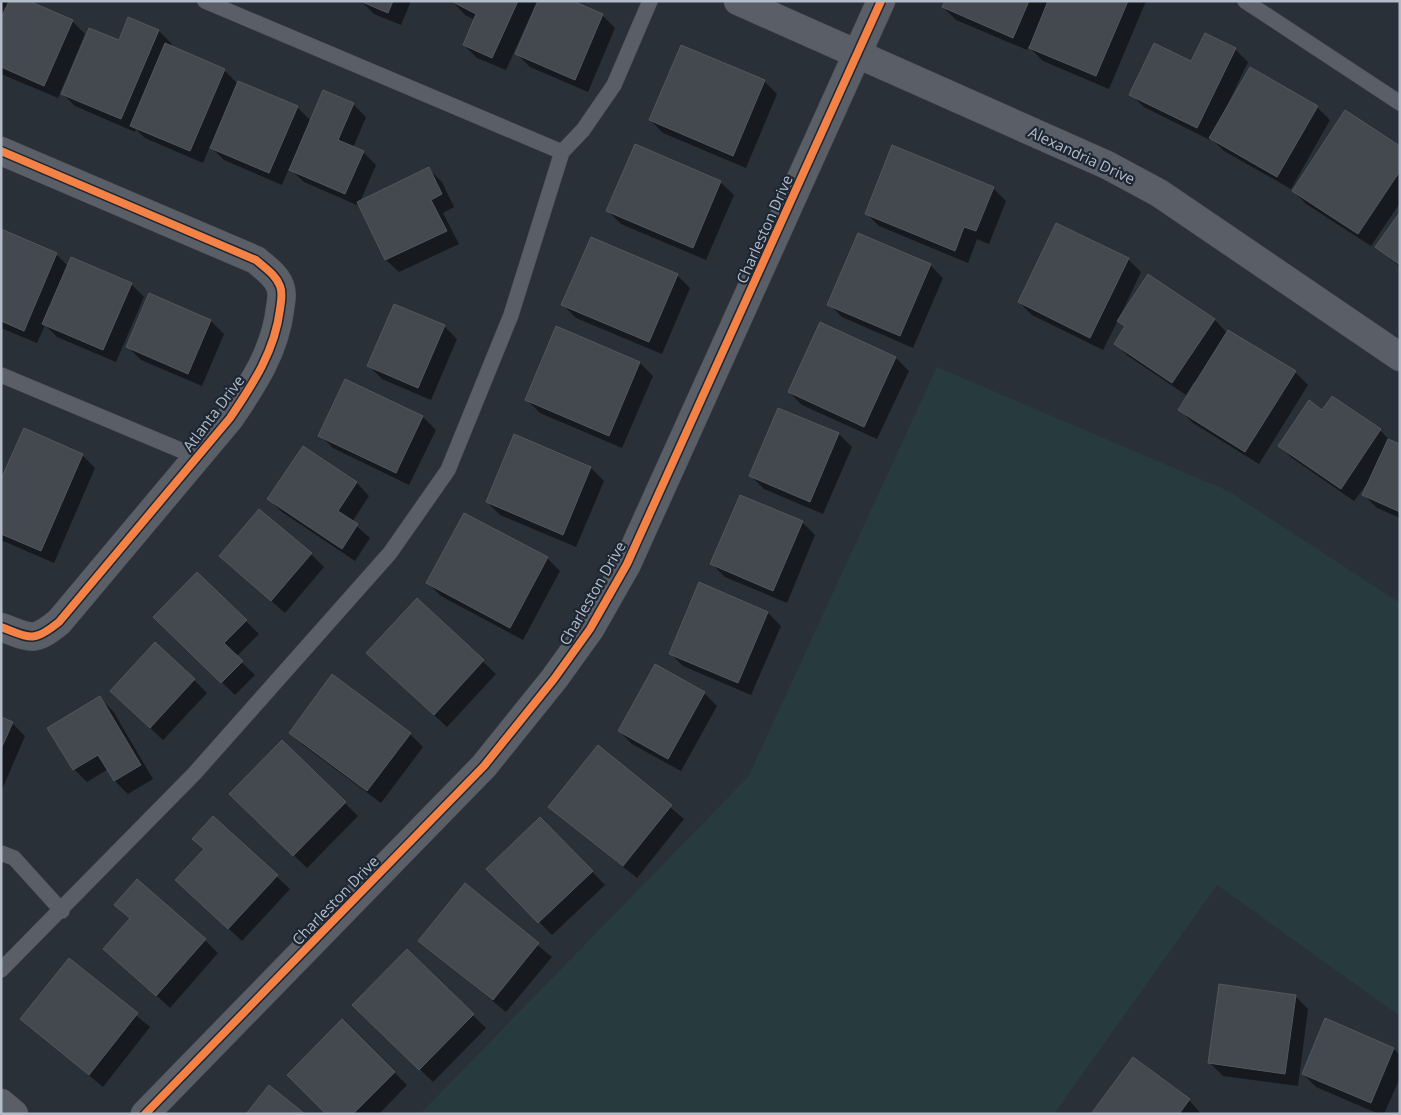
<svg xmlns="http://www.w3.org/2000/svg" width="1401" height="1115" font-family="'Open Sans',sans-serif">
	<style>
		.green { fill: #273a3e }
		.shadow { fill: #0007 }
		.building { fill: #444950; stroke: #52575f }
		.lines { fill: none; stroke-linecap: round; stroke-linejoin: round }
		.lane-casing { stroke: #484c53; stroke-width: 16 }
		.street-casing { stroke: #484c53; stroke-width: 29 }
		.lane { stroke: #5a5e66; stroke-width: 15 }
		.street { stroke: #5a5e66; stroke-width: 28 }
		.cycleway-casing { stroke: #1d2633; stroke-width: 11 }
		.cycleway { stroke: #f48246; stroke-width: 8 }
		.labels { text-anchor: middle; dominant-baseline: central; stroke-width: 4.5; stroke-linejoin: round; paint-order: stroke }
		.street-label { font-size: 15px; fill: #b4bcc9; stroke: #1d2633 }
	</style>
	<rect width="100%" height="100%" fill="#2a3038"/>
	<polygon class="green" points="937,367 1228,491 1400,603 1400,1016 1217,885 1054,1114 420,1114 748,777"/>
	<g class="shadow">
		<polygon points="1,1 26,1 72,21 85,34 58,98 1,74 1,22 7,8 5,7 1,15"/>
		<polygon points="361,1 411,1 401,25 374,14"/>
		<polygon points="452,1 537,1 506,70 477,58 464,45 475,20 465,15"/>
		<polygon points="946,1 1146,1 1109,89 1043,61 1028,46 1027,50 956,20 943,7"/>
		<polygon points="602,15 615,28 588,92 530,67 517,54"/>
		<polygon points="129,19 159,31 172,44 170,47 224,70 238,84 297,107 311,121 353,104 366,117 353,148 363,152 376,165 360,202 429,169 442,182 454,207 443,213 459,244 399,272 386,260 359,204 359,206 304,182 289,168 282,185 224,160 210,146 203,163 145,138 136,129 135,132 75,106 62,93 119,42"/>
		<polygon points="1235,49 1248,62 1225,110 1317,107 1330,120 1291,189 1224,151 1211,138 1210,140 1144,107 1131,94"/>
		<polygon points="764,81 777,94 746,168 663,133 650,120"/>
		<polygon points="1400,148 1400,203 1371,246 1306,204 1293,191"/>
		<polygon points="720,182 734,195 706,260 621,224 608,211"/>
		<polygon points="993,188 1006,201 989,244 977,239 968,263 879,226 866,213"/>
		<polygon points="1400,214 1400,267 1377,247"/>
		<polygon points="1,230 56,254 68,266 131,284 144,297 116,362 57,337 45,325 37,343 1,328"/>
		<polygon points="1128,259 1141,272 1120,316 1149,276 1215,320 1227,333 1295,372 1308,385 1259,464 1193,423 1180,410 1196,383 1194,382 1186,395 1128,356 1115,343 1126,328 1118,320 1103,350 1032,315 1019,302"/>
		<polygon points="930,265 943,278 913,348 842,317 829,304"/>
		<polygon points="677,275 690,288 662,354 576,318 563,305"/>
		<polygon points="211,321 224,334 202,386 141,360 128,347"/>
		<polygon points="821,324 896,358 909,371 877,439 802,405 789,392"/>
		<polygon points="444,326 457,339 431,400 382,379 369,366"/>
		<polygon points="557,328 640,363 653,376 622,448 540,413 527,400"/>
		<polygon points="779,409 839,434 852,447 823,514 764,489 751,476"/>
		<polygon points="423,417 436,430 409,485 333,448 320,435"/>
		<polygon points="1380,430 1391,442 1400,446 1400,518 1377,508 1364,495 1372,477 1354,501 1292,458 1279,445"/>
		<polygon points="515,436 591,468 604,481 576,547 500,515 487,502"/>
		<polygon points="82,455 95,468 54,563 1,540 1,482"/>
		<polygon points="357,483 369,496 352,522 370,538 355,561 282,512 269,499"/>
		<polygon points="802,522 815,535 787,603 725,577 712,564"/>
		<polygon points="311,554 324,567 285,613 220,556"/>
		<polygon points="547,558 560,571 523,640 441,596 428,583"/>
		<polygon points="197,573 259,634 236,657 255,675 235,695 167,629"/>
		<polygon points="700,584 768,613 781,626 751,695 683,666 670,653"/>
		<polygon points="417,600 496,674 447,727 381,666"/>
		<polygon points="655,666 704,693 717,706 681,771 632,744 619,731"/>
		<polygon points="194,680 207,693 163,740 125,704"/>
		<polygon points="100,698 113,711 153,779 128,794 115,781 108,769 87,782 74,769"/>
		<polygon points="1,718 12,723 25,736 1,792"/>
		<polygon points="290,732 410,734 423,747 381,803 303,745"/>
		<polygon points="282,742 358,816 307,868 231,794"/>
		<polygon points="598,747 684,819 637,878 550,807"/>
		<polygon points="213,818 290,889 242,941 190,893 205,850 194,839"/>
		<polygon points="540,819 605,885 552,935 487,869"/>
		<polygon points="465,885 552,957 506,1012 420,941"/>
		<polygon points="116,905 205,940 218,953 170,1008 105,949 131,919"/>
		<polygon points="407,951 486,1028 433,1082 354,1005"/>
		<polygon points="69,960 150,1027 103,1087 22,1019"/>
		<polygon points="1295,996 1308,1009 1298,1086 1223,1076 1210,1063"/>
		<polygon points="342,1021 407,1085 379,1114 327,1114"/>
		<polygon points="1394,1049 1400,1055 1400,1078 1384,1114 1379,1114 1316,1087 1303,1074"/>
		<polygon points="1189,1100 1201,1114 1093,1114"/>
	</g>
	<g class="building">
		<polygon points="9,1 29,1 73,20 44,86 1,67 1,19"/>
		<polygon points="360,1 393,1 388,13"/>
		<polygon points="451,1 518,1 492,58 463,45 476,14"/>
		<polygon points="538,1 573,1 603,14 575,80 515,54"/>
		<polygon points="945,1 1029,1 1013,38 942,7"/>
		<polygon points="1048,1 1128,1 1096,76 1029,48"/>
		<polygon points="128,17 159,30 121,119 61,94 89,28 119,40"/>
		<polygon points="1205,33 1236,48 1197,128 1129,95 1154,43 1191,61"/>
		<polygon points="165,43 225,69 190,151 130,126"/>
		<polygon points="681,45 765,80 733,156 649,120"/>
		<polygon points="1250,67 1318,106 1277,177 1209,138"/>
		<polygon points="238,81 298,106 269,173 210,148"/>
		<polygon points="323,90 354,103 338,140 364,151 345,194 289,170"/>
		<polygon points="1345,110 1400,146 1400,171 1358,234 1292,191"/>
		<polygon points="635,144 721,181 693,248 606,211"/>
		<polygon points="892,145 994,187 976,231 964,227 955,251 865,214"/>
		<polygon points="429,167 442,194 431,200 447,231 385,260 357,202"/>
		<polygon points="1400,212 1400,265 1375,247"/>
		<polygon points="1056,223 1129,258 1090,338 1018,302"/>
		<polygon points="1,229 57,253 24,331 1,321"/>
		<polygon points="858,233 931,264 900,336 827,305"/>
		<polygon points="591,237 678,274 649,342 561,305"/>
		<polygon points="71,257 132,283 103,350 42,324"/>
		<polygon points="1148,274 1215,319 1172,383 1114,344 1125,326 1117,321"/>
		<polygon points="149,293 211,320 188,374 126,347"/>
		<polygon points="394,304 445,325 418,388 367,366"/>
		<polygon points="820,322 896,357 864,427 788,392"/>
		<polygon points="556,326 640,362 609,436 525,400"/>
		<polygon points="1228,330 1296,371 1245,452 1178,410"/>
		<polygon points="345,379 423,416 396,473 318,436"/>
		<polygon points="1332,396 1381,429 1341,489 1278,446 1309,400 1322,410"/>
		<polygon points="778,408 839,433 810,502 749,476"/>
		<polygon points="24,428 83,454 41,551 1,534 1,479"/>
		<polygon points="514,434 591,467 563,535 486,502"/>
		<polygon points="1388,439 1400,444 1400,512 1362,495"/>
		<polygon points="303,446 357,482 338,511 358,524 342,549 267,499"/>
		<polygon points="740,495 803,521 773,591 710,564"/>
		<polygon points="259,509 312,553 271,601 219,556"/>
		<polygon points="464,513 548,557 510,628 426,583"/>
		<polygon points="197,572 247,620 224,643 243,661 221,683 153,617"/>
		<polygon points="699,582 768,612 738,683 669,654"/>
		<polygon points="417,598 484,660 434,715 366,653"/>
		<polygon points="155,642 195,679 150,728 110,691"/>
		<polygon points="655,664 705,692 668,759 618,731"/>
		<polygon points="332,674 411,733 367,791 289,733"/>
		<polygon points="100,696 141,765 114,781 98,755 73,770 47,728"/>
		<polygon points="1,717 13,722 1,749"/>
		<polygon points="282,740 346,802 293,856 229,794"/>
		<polygon points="598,745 672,805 623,866 548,807"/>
		<polygon points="213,816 278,875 228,929 175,880 204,849 192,839"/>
		<polygon points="540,817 593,871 538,923 486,869"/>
		<polygon points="137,879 206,939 156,996 103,949 130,918 114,905"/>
		<polygon points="465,883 539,943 493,1000 418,941"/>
		<polygon points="407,949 474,1014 419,1070 352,1005"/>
		<polygon points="69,958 138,1013 89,1075 20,1019"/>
		<polygon points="1219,984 1296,995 1285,1074 1208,1063"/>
		<polygon points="1325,1018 1394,1048 1371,1103 1302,1074"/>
		<polygon points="342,1019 395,1072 353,1114 326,1114 287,1075"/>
		<polygon points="1133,1057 1190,1099 1179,1114 1091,1114"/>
		<polygon points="269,1085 305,1114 246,1114"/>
	</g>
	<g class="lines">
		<defs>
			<g id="lane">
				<polyline points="1245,1 1400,103"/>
				<polyline points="562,152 583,130 614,85 650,1"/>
				<polyline points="1,375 197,457"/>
				<polyline points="1,853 14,858 62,911"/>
				<polyline points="1,970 194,774 390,553 448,470 511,315 562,152 205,1"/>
			</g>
			<g id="street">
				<polyline points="738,1 1107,165 1159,193 1400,357"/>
				<path d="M1 151 256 260C265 268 276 275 280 286 283 293 281 302 280 309 275 351 253 384 230 418L59 622C33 643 31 638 1 627"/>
				<polyline points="1,1103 14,1114"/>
				<polyline points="145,1114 484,766 554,679 590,629 627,564 881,1"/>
			</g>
		</defs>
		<use href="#lane" class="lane-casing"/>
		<use href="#street" class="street-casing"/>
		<use href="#lane" class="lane"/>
		<use href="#street" class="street"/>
		<defs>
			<g id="cycleway">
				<path d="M1 151 256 260C265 268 276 275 280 286 283 293 281 302 280 309 275 351 253 384 230 418L59 622C33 643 31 638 1 627"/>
				<polyline points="145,1114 484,766 554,679 590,629 627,564 881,1"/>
			</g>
		</defs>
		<use href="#cycleway" class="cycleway-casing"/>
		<use href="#cycleway" class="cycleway"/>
	</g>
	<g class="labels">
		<g class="street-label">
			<text transform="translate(1082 155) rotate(25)">Alexandria Drive</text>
			<text transform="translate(764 229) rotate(-66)">Charleston Drive</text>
			<text transform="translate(213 413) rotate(-53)">Atlanta Drive</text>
			<text transform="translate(592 593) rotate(-60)">Charleston Drive</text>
			<text transform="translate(335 900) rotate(-46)">Charleston Drive</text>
		</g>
	</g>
	<rect width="1401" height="1115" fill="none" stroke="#b4bcc9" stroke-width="5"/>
</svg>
